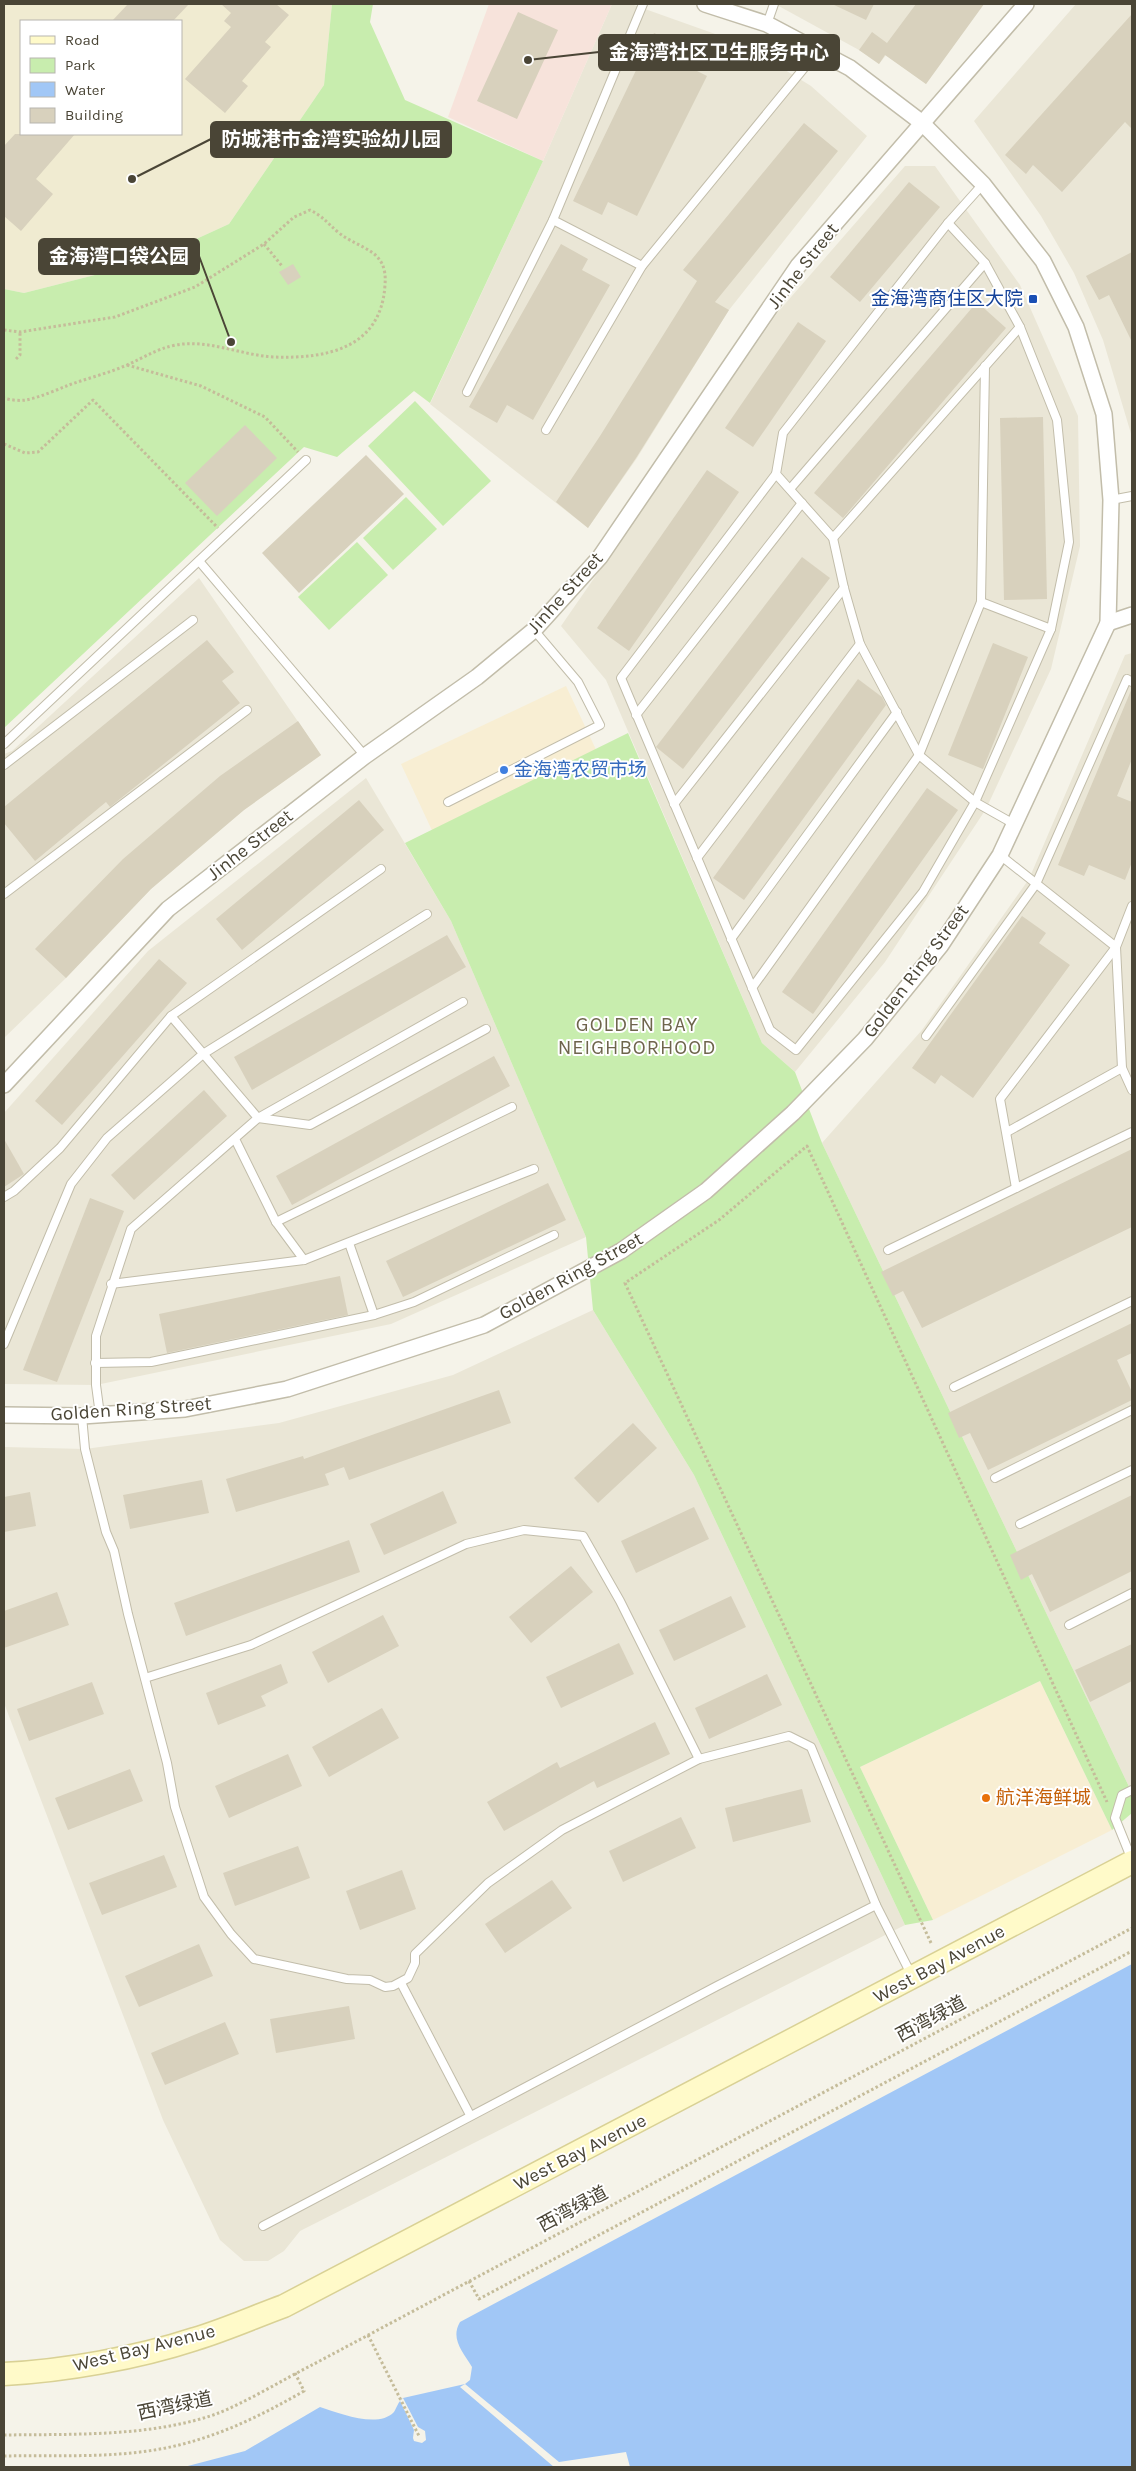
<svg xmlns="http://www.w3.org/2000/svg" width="1136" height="2471" font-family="Karla,'Noto Sans SC',sans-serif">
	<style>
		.residential { fill: #eae6d6 }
		.commercial { fill: #f8eed3 }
		.education { fill: #f0ebd1; fill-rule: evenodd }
		.medical { fill: #f7e3db }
		.green { fill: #c8edae }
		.water { fill: #a1c7f6 }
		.pier { fill: #f5f3e9 }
		.building { fill: #d8d1bd }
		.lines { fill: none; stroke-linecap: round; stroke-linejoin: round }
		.service-casing { stroke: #c2bdaa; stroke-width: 10 }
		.minor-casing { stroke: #c2bdaa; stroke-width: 18 }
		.secondary-casing { stroke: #d9d195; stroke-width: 25 }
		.path { stroke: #c5bc9a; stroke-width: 3; stroke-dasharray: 2.5 2.5; stroke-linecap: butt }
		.service { stroke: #fff; stroke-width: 8 }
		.minor { stroke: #fff; stroke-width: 15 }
		.secondary { stroke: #fffac9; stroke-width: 22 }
		.transit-dot { fill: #1a4fb4; stroke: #fff; stroke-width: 2 }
		.shop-dot { fill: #3f7fe0; stroke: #fff; stroke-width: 2 }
		.food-dot { fill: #e8710a; stroke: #fff; stroke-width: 2 }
		.labels { text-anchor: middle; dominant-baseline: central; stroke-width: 4; stroke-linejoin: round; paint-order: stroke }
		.street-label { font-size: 19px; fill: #4a4536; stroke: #fff }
		.transit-label { font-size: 19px; fill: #164399; stroke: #fff; text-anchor: end }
		.shop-label { font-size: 19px; fill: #366cbe; stroke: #fff; text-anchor: start }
		.food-label { font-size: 19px; fill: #c56008; stroke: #fff; text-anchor: start }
		.neighbourhood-label { font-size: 20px; letter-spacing: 1px; fill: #6e654c; stroke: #fff }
		.leader { fill: none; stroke: #4a4536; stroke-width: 2 }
		.callout-dot { fill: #4a4536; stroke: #fff; stroke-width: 2 }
		.callout { fill: #4a4536; stroke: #4a4536; stroke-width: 2 }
		.callout-label { font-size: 20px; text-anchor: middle; font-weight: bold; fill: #fff }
	</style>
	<rect width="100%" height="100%" fill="#f5f3e9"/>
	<g class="residential">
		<polygon points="612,4 631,4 718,35 785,70 811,86 867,136 729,310 637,458 588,528 430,404 543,161"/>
		<polygon points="775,4 984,4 926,84 886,55 879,64 859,50"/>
		<polygon points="1076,4 1132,4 1132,437 1103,340 1074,273 1041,216 974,121"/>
		<polygon points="905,166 935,166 1020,285 1078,416 1080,546 1051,669 986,809 885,962 795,1072 762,1043 606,680 561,626 778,312"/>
		<polygon points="199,578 321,755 244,810 151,889 66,978 4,1038 4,754 12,751"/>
		<polygon points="1132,653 1132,1793 822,1143 922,1030 1029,879 1125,655"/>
		<polygon points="366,778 451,921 586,1237 391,1324 96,1385 4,1384 4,1113 148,951"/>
		<polygon points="593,1310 694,1475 905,1925 300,2231 284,2251 268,2261 244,2261 220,2240 163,2120 4,1703 4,1447 85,1449 279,1423 453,1375"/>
	</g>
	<g class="commercial">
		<polygon points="566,686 608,775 443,854 401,764"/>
		<polygon points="1040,1681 1112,1830 933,1920 860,1767"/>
	</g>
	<path class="education" d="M4 4H332L324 85 229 224 146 262 24 293 4 289ZM21 21H181V134H21Z"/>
	<polygon class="medical" points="489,4 612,4 543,161 448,117"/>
	<g class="green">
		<polygon points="332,4 373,4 370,22 405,100 543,161 430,403 414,391 337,457 304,447 4,728 4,289 24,293 146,262 229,224 324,85"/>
		<polygon points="415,401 491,481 443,526 368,446"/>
		<polygon points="406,497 437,529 393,570 363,538"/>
		<polygon points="357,542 388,575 329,630 298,597"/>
		<polygon points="628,733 762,1043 795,1072 822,1143 1132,1793 1132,1813 1112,1830 1040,1681 860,1767 933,1920 905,1925 694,1475 593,1310 586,1237 451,921 405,843"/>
	</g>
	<path class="water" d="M1132 1964V2467H184L245 2451 320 2407C339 2413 378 2429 394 2412 397 2407 398 2402 403 2398L465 2384 470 2380 472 2367C463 2352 450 2339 460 2322Z"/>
	<g class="pier">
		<polygon points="465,2384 559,2462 626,2452 630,2467 554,2467 460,2387"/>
		<polygon points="403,2398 418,2427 425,2431 426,2440 422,2443 414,2441 413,2438 414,2430 400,2401"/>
	</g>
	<g class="building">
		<polygon points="128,4 189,4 173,21 112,21"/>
		<polygon points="221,4 276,4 289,15 265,42 271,47 242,81 248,86 225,113 185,79 231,27 224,21 231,13"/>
		<polygon points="832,4 874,4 866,20"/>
		<polygon points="916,4 984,4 926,84 885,55 879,64 859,50 872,32 887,43"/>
		<polygon points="518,12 558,30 517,119 477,101"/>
		<polygon points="1132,14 1132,129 1125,122 1062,192 1033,165 1026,174 1005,155"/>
		<polygon points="654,33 682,46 675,60 707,76 637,216 608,202 602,215 573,201"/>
		<polygon points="804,123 838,151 715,302 729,310 636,458 588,528 556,502 600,436 697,281 683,270"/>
		<polygon points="15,134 75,134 36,179 53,194 21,231 4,216 4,146"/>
		<polygon points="909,182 940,207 860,302 830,277"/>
		<polygon points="561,244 588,259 582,270 610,285 533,420 507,405 497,423 469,407"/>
		<polygon points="1132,252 1132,342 1109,295 1099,300 1086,276"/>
		<polygon points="293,264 301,277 288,285 279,272"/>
		<polygon points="977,302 1006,328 843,518 814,493"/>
		<polygon points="798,322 826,341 753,447 725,428"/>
		<polygon points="1043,417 1047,599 1004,600 1000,418"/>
		<polygon points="245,425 277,458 217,516 185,483"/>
		<polygon points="366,455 404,494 299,593 262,553"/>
		<polygon points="707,470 739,492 629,651 597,628"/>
		<polygon points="802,557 830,578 683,769 656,747"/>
		<polygon points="207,640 234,672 222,681 240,703 110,807 106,802 35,861 4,823 4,807"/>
		<polygon points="993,643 1028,657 983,769 948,755"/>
		<polygon points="858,679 882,697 886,705 744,900 713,878"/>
		<polygon points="1132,688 1132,759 1117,796 1132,802 1132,862 1125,880 1089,865 1084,876 1058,865"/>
		<polygon points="298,721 321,755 244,810 151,889 66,978 35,949 123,859 220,776"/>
		<polygon points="927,788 958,810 813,1014 782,992"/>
		<polygon points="359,800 384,830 242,950 216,919"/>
		<polygon points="1022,916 1046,933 1039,943 1070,965 973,1098 941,1075 935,1084 912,1068"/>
		<polygon points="447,935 466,967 252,1090 234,1057"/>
		<polygon points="159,959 187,983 62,1125 35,1101"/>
		<polygon points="494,1056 510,1086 292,1205 276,1176"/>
		<polygon points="204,1090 227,1116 134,1200 111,1175"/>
		<polygon points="4,1139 24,1174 4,1187"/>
		<polygon points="1132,1149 1132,1227 922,1328 903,1291 893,1296 881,1272"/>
		<polygon points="548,1183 566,1220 403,1297 386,1261"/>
		<polygon points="90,1198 124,1211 57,1382 23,1370"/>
		<polygon points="340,1276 348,1315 167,1353 159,1314"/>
		<polygon points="1132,1323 1132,1353 1117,1360 1132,1392 1132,1400 988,1470 970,1433 959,1438 948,1413"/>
		<polygon points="499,1390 511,1423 349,1480 344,1467 325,1474 329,1485 236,1512 226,1479 303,1456 304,1459"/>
		<polygon points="633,1423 657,1448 598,1503 574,1478"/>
		<polygon points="202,1480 209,1513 130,1529 123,1495"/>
		<polygon points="443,1491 457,1523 384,1555 370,1524"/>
		<polygon points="30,1492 36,1526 4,1532 4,1497"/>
		<polygon points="1132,1495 1132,1571 1050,1612 1032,1574 1021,1580 1010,1555"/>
		<polygon points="694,1507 709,1539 636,1573 621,1541"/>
		<polygon points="349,1540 360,1572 186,1636 174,1603"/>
		<polygon points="571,1566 593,1592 531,1643 509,1617"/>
		<polygon points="57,1592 69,1625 4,1648 4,1611"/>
		<polygon points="731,1596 746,1627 674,1661 659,1630"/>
		<polygon points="383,1615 399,1646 328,1683 312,1652"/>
		<polygon points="619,1643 634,1674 561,1708 546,1677"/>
		<polygon points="1132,1644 1132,1681 1090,1702 1075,1670"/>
		<polygon points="281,1664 288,1683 261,1696 266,1706 218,1725 206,1693"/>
		<polygon points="767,1674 782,1705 709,1739 695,1708"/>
		<polygon points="92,1682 104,1714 29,1741 17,1709"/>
		<polygon points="382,1708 399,1738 329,1777 312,1747"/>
		<polygon points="655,1722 670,1754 597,1788 594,1781 504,1831 487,1802 557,1762 560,1768"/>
		<polygon points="288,1754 302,1786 229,1818 215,1786"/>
		<polygon points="130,1769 143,1801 68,1830 55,1798"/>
		<polygon points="802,1789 811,1822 733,1842 725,1808"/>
		<polygon points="681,1817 696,1848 623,1882 609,1851"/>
		<polygon points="298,1846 310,1878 235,1906 223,1873"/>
		<polygon points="164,1855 177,1887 102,1915 89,1883"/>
		<polygon points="402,1870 416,1909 360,1930 346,1891"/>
		<polygon points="552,1880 572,1908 505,1953 485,1924"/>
		<polygon points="199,1944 213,1976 139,2007 125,1976"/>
		<polygon points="349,2006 355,2039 276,2053 270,2019"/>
		<polygon points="225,2022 239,2054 165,2085 151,2053"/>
	</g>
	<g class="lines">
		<defs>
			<g id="service">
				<polyline points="767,24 774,4"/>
				<polyline points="983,184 948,223 783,433 776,474 833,538 844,588 860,644 919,755 975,802 1014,824"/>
				<polyline points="553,220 642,266"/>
				<polyline points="467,392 553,220 643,4"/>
				<polyline points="546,430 642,266 818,51"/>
				<polyline points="776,474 621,678 770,1030 796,1050 923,892 975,802 1051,629 1069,542 1057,420 1020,327 985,263 948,223"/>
				<polyline points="790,489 985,263"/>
				<polyline points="1111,500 1132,496"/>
				<polyline points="833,538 1020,327"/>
				<polyline points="199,561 365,756"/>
				<polyline points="981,602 1051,629"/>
				<polyline points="636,715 802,503"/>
				<polyline points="4,744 306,460"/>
				<polyline points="4,765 193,620"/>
				<polyline points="448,802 600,725 578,682 534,630"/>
				<polyline points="674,804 844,588"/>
				<polyline points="1000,855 1116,947 1122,1068 1132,1090"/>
				<polyline points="697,858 860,644"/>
				<polyline points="4,894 247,710"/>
				<polyline points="731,939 897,712"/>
				<polyline points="752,988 919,755 981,602 985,366"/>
				<polyline points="171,1016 258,1118 310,1125 486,1029"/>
				<polyline points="926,1036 1036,884 1127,679 1132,682"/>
				<polyline points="1007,1132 1122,1068"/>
				<polyline points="235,1139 276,1222 304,1260"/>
				<polyline points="1016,1188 1000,1099 1116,947 1132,906"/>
				<polyline points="4,1197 14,1191 60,1148 171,1016 381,869"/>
				<polyline points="276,1222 512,1107"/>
				<polyline points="349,1243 374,1315"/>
				<polyline points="888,1250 1132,1132"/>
				<polyline points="111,1284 304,1260 534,1169"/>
				<polyline points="4,1344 71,1184 107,1138 203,1054 427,914"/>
				<polyline points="95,1363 151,1362 374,1315 414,1302 554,1235"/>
				<polyline points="954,1387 1132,1301"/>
				<polyline points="100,1415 96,1385 96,1336 131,1229 258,1118 463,1002"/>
				<polyline points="82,1416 85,1449 106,1532 114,1551 128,1614 167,1763 175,1807 204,1897 231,1934 254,1959 347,1979 370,1980 385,1987 393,1986 408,1978 415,1963 415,1954 488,1883 562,1830 699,1759 789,1736 811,1747 876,1905 912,1976"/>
				<polyline points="995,1478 1132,1410"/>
				<polyline points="1020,1524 1132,1470"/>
				<polyline points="1069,1625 1132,1593"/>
				<polyline points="145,1678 251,1645 466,1544 524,1530 583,1536 620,1601 699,1759"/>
				<polyline points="1132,1790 1122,1795 1115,1818 1132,1860"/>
				<polyline points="401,1983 470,2115"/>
				<polyline points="263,2226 717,1986 876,1905"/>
			</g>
			<g id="minor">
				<polyline points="1108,623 1132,615"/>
				<polyline points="4,1085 168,909 365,756 477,677 534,630 600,557 798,266 1026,4"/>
				<polyline points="4,1415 82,1416 185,1409 287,1389 484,1325 621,1251 706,1191 793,1113 865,1039 941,945 1000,855 1108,623 1111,500 1104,414 1076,327 1043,261 983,184 921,122 850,68 767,24 705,4"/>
			</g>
			<path id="secondary" d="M4 2374C64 2371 137 2358 195 2339 225 2330 254 2317 284 2306L1132 1862"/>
		</defs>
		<use href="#service" class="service-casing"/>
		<use href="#minor" class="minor-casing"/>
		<use href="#secondary" class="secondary-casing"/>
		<g class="path">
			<polyline points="264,244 282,266"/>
			<path d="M4 330 20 332 115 317 195 287 264 244 294 217 310 210C324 217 327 223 339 233 361 250 388 249 385 285 381 348 328 359 273 357 241 355 208 339 176 345 156 349 145 357 127 365 109 373 88 378 69 385 56 390 41 397 26 400 19 401 10 400 4 398"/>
			<polyline points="16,359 20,355 20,332"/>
			<polyline points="127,365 201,386 265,417 298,452"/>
			<polyline points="4,444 25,453 38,452 93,400 218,528"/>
			<polyline points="931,1943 625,1283 719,1220 807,1146 1107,1802"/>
			<polyline points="469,2281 479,2299 1132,1951"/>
			<polyline points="368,2335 419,2436"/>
			<path d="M4 2435C72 2434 151 2437 216 2414 247 2402 284 2379 314 2364L1132 1928"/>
			<path d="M4 2456C61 2455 123 2459 179 2445 224 2434 264 2414 304 2391L295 2373"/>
		</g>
		<use href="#service" class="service"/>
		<use href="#minor" class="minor"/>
		<use href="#secondary" class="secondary"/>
	</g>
	<rect class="transit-dot" x="1028" y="294" width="10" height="10" rx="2.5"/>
	<circle class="shop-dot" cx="504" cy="770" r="5"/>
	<circle class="food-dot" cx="986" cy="1798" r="5"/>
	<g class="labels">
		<g class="street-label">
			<text transform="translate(803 266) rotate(-52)">Jinhe Street</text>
			<text transform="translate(565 593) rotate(-48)">Jinhe Street</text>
			<text transform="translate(250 845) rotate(-38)">Jinhe Street</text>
			<text transform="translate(916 971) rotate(-53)">Golden Ring Street</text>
			<text transform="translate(571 1276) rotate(-29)">Golden Ring Street</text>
			<text transform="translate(131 1409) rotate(-4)">Golden Ring Street</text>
			<text transform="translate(939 1964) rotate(-28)">West Bay Avenue</text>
			<text transform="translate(931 2019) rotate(-28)">西湾绿道</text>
			<text transform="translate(580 2152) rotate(-27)">West Bay Avenue</text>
			<text transform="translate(573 2209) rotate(-28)">西湾绿道</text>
			<text transform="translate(144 2348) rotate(-14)">West Bay Avenue</text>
			<text transform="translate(175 2406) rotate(-12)">西湾绿道</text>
		</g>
		<g class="transit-label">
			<text x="1023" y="299">金海湾商住区大院</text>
		</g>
		<g class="shop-label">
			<text x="514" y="770">金海湾农贸市场</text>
		</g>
		<g class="food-label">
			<text x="996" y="1798">航洋海鲜城</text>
		</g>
		<g class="neighbourhood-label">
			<text x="637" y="1024">GOLDEN BAY<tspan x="637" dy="23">NEIGHBORHOOD</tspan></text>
		</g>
	</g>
	<path class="leader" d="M528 60L599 52M132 179L211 139M231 342L199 256"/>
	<g class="callout-dot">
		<circle cx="528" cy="60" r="5"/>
		<circle cx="132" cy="179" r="5"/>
		<circle cx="231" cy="342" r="5"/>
	</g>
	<g class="callout">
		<rect x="599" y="35" width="240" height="35" rx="5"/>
		<rect x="211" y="122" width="240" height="35" rx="5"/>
		<rect x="39" y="239" width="160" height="35" rx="5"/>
	</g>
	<g class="callout-label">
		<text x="719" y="59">金海湾社区卫生服务中心</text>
		<text x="331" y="146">防城港市金湾实验幼儿园</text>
		<text x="119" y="263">金海湾口袋公园</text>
	</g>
	<rect width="1136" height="2471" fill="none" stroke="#4a4536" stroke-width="10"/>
	<rect x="20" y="20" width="162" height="115" fill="#ffffff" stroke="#b7b5af"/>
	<rect x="30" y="36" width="25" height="8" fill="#fffac9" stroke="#b7b5af"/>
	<text x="65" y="45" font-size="15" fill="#4a4536">Road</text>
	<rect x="30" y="58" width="25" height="15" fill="#c8edae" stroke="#b7b5af"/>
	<text x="65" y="70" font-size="15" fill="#4a4536">Park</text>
	<rect x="30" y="82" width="25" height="15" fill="#a1c7f6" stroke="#b7b5af"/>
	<text x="65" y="95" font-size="15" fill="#4a4536">Water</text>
	<rect x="30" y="108" width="25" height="15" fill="#d8d1bd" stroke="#b7b5af"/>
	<text x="65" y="120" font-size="15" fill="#4a4536">Building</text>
</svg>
